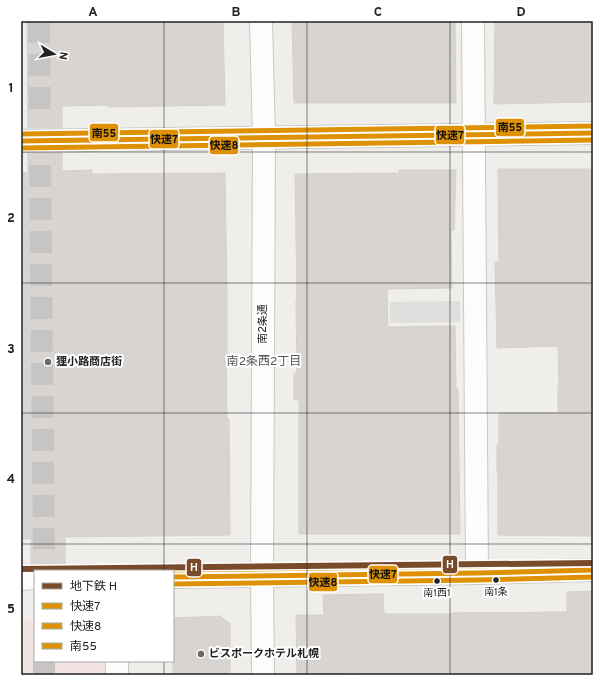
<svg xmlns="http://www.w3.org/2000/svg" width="614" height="696" font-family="Overpass,'Noto Sans JP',sans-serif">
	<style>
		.commercial { fill: #f1e3e1 }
		.parking { fill: #e0dfde }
		.building { fill: #d7d4d2; stroke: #d3d0cc }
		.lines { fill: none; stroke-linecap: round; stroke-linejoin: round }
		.minor-tunnel { stroke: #c7c5c3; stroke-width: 22; stroke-dasharray: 22 11; stroke-linecap: butt }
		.minor-casing { stroke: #c9c8c7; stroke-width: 24 }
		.minor { stroke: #fdfcfc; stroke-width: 22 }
		.bus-1-casing { stroke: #fff; stroke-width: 8 }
		.bus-2-casing { stroke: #fff; stroke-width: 8 }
		.bus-3-casing { stroke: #fff; stroke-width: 8 }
		.bus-1 { stroke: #de9105; stroke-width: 5 }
		.bus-2 { stroke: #de9105; stroke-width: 5 }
		.bus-3 { stroke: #de9105; stroke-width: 5 }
		.metro-1-casing { stroke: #fff; stroke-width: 9 }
		.metro-1 { stroke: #7a4b2a; stroke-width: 6 }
		.grid { fill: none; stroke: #222; stroke-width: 1; stroke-opacity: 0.55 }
		.poi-dot { fill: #6a6968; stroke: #fff; stroke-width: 1.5 }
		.bus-dot { fill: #222; stroke: #fff; stroke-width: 1.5 }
		.labels { text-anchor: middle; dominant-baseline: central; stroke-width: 4; stroke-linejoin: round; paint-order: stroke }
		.bus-label { font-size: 10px; fill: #222; stroke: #fff }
		.street-label { font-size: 11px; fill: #222; stroke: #fff }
		.poi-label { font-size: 11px; font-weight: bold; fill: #222; stroke: #fff; text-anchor: start }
		.neighbourhood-label { font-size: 12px; fill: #555; stroke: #fff }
		.line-badge { stroke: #fff; stroke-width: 1.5 }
		.badge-label { font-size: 11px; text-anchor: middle; font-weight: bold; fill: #fff }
		.pale-badge-label { font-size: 11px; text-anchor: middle; font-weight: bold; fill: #111 }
		.neatline { fill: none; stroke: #222; stroke-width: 1.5 }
		.grid-label { font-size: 13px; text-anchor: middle; font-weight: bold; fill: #222 }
	</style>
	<rect width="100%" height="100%" fill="#f0eeeb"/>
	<polygon class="commercial" points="21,620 35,620 35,661 111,661 111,675 21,675"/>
	<polygon class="parking" points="460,301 460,322 390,323 390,302"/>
	<g class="building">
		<polygon points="27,21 223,21 225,105 108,107 108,105 62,106 62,128 28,128"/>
		<polygon points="292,21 455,21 456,103 294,103"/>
		<polygon points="495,21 593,21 593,102 494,104"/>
		<polygon points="28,153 62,153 62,171 92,170 92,174 225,173 227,294 227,354 226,354 227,419 229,419 230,535 65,537 65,571 45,571 40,567 31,566 31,539 21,539 21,173 28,173"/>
		<polygon points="498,169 593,169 593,536 498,535 498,473 497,473 497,444 499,444 499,413 558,413 558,386 559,386 558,346 497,348 495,262 499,262"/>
		<polygon points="399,170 456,170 454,230 451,230 452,288 387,289 388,327 455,326 456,389 458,389 460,534 299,534 299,400 294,400 294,373 297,373 296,301 297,301 295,174 399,173"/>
		<polygon points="593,591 593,675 356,675 356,673 297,674 296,615 324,615 323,595 383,594 384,613 386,613 386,614 451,614 451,613 567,612 567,592"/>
		<polygon points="220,616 230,624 230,675 173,675 173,618"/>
	</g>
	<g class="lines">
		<g class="minor-tunnel">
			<polyline points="39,21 40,118"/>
			<polyline points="40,165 44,549"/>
			<polyline points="44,661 44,675"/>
		</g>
		<defs>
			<g id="minor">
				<polyline points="261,21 264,138 262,576 263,675"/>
				<polyline points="473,21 477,573"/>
				<polyline points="21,141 593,133"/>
				<polyline points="173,577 477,573 593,570"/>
				<polyline points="21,579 35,578"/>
				<polyline points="117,661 117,675"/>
			</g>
		</defs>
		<use href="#minor" class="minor-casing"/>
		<use href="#minor" class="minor"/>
		<defs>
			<g id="bus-1">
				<polyline points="21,141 593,133"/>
				<polyline points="173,577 477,573 593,570"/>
			</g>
			<g id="bus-2">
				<polyline points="21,148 593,140"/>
				<polyline points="173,584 477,580 593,577"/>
			</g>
			<g id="bus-3">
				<polyline points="21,134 593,126"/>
				<polyline points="173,570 477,566 593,563"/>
			</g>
		</defs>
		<use href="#bus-1" class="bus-1-casing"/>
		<use href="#bus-2" class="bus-2-casing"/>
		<use href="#bus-3" class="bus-3-casing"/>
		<use href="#bus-1" class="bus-1"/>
		<use href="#bus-2" class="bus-2"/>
		<use href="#bus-3" class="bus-3"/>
		<defs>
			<polyline id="metro-1" points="21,569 593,563"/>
		</defs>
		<use href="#metro-1" class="metro-1-casing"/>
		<use href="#metro-1" class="metro-1"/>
	</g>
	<path class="grid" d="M164 21V571M307 21V675M450 21V675M21 152H593M21 283H593M21 413H593M21 544H593M164 661V675"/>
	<g class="poi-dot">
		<circle cx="48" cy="362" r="4"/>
		<circle cx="201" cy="654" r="4"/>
	</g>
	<g class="bus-dot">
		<circle cx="496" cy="580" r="3.5"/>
		<circle cx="437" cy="581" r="3.5"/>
	</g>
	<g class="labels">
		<g class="bus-label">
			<text x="496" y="592">南1条</text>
			<text x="437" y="593">南1西1</text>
		</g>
		<g class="street-label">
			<text transform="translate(263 324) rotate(-90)">南2条通</text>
		</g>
		<g class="poi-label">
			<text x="56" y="362">狸小路商店街</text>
			<text x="209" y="654">ビスポークホテル札幌</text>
		</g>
		<g class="neighbourhood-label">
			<text x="264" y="362">南2条西2丁目</text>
		</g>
	</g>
	<g class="line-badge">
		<rect x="495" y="118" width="30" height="19" rx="4" fill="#de9105"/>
		<rect x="89" y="123" width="30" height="19" rx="4" fill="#de9105"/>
		<rect x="435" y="125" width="30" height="20" rx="4" fill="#de9105"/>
		<rect x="149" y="129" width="30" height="20" rx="4" fill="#de9105"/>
		<rect x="209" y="136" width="30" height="19" rx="4" fill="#de9105"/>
		<rect x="442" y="555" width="16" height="19" rx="4" fill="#7a4b2a"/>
		<rect x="186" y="558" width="16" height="19" rx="4" fill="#7a4b2a"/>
		<rect x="368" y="565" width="30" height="19" rx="4" fill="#de9105"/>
		<rect x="308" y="572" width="30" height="20" rx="4" fill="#de9105"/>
	</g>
	<g class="badge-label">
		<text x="450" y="568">H</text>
		<text x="194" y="571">H</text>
	</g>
	<g class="pale-badge-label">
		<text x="510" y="131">南55</text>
		<text x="104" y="137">南55</text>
		<text x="450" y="139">快速7</text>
		<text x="164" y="143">快速7</text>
		<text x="224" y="149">快速8</text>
		<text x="383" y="578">快速7</text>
		<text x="323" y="586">快速8</text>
	</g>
	<rect width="614" height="696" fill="none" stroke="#ffffff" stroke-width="44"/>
	<rect x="34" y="570" width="140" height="92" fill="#ffffff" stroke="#a7a7a7"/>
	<rect x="42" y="583" width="20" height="6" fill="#7a4b2a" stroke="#a7a7a7"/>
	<text x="70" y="590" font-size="12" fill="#222222">地下鉄 H</text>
	<rect x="42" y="603" width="20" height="6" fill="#de9105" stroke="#a7a7a7"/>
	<text x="70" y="610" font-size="12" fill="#222222">快速7</text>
	<rect x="42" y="623" width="20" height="6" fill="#de9105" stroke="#a7a7a7"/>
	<text x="70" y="630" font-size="12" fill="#222222">快速8</text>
	<rect x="42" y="643" width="20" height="6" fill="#de9105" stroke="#a7a7a7"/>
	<text x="70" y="650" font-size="12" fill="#222222">南55</text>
	<g transform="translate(54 54) rotate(100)" stroke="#ffffff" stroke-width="3" paint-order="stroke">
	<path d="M0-3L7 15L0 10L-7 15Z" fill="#222222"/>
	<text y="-6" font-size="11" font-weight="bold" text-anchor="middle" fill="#222222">N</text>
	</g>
	<rect x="22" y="22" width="570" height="652" class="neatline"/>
	<g class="grid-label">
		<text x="93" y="16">A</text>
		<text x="236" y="16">B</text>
		<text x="378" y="16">C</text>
		<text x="521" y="16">D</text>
		<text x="11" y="92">1</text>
		<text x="11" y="222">2</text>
		<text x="11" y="353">3</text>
		<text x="11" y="483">4</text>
		<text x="11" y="613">5</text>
	</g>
</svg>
